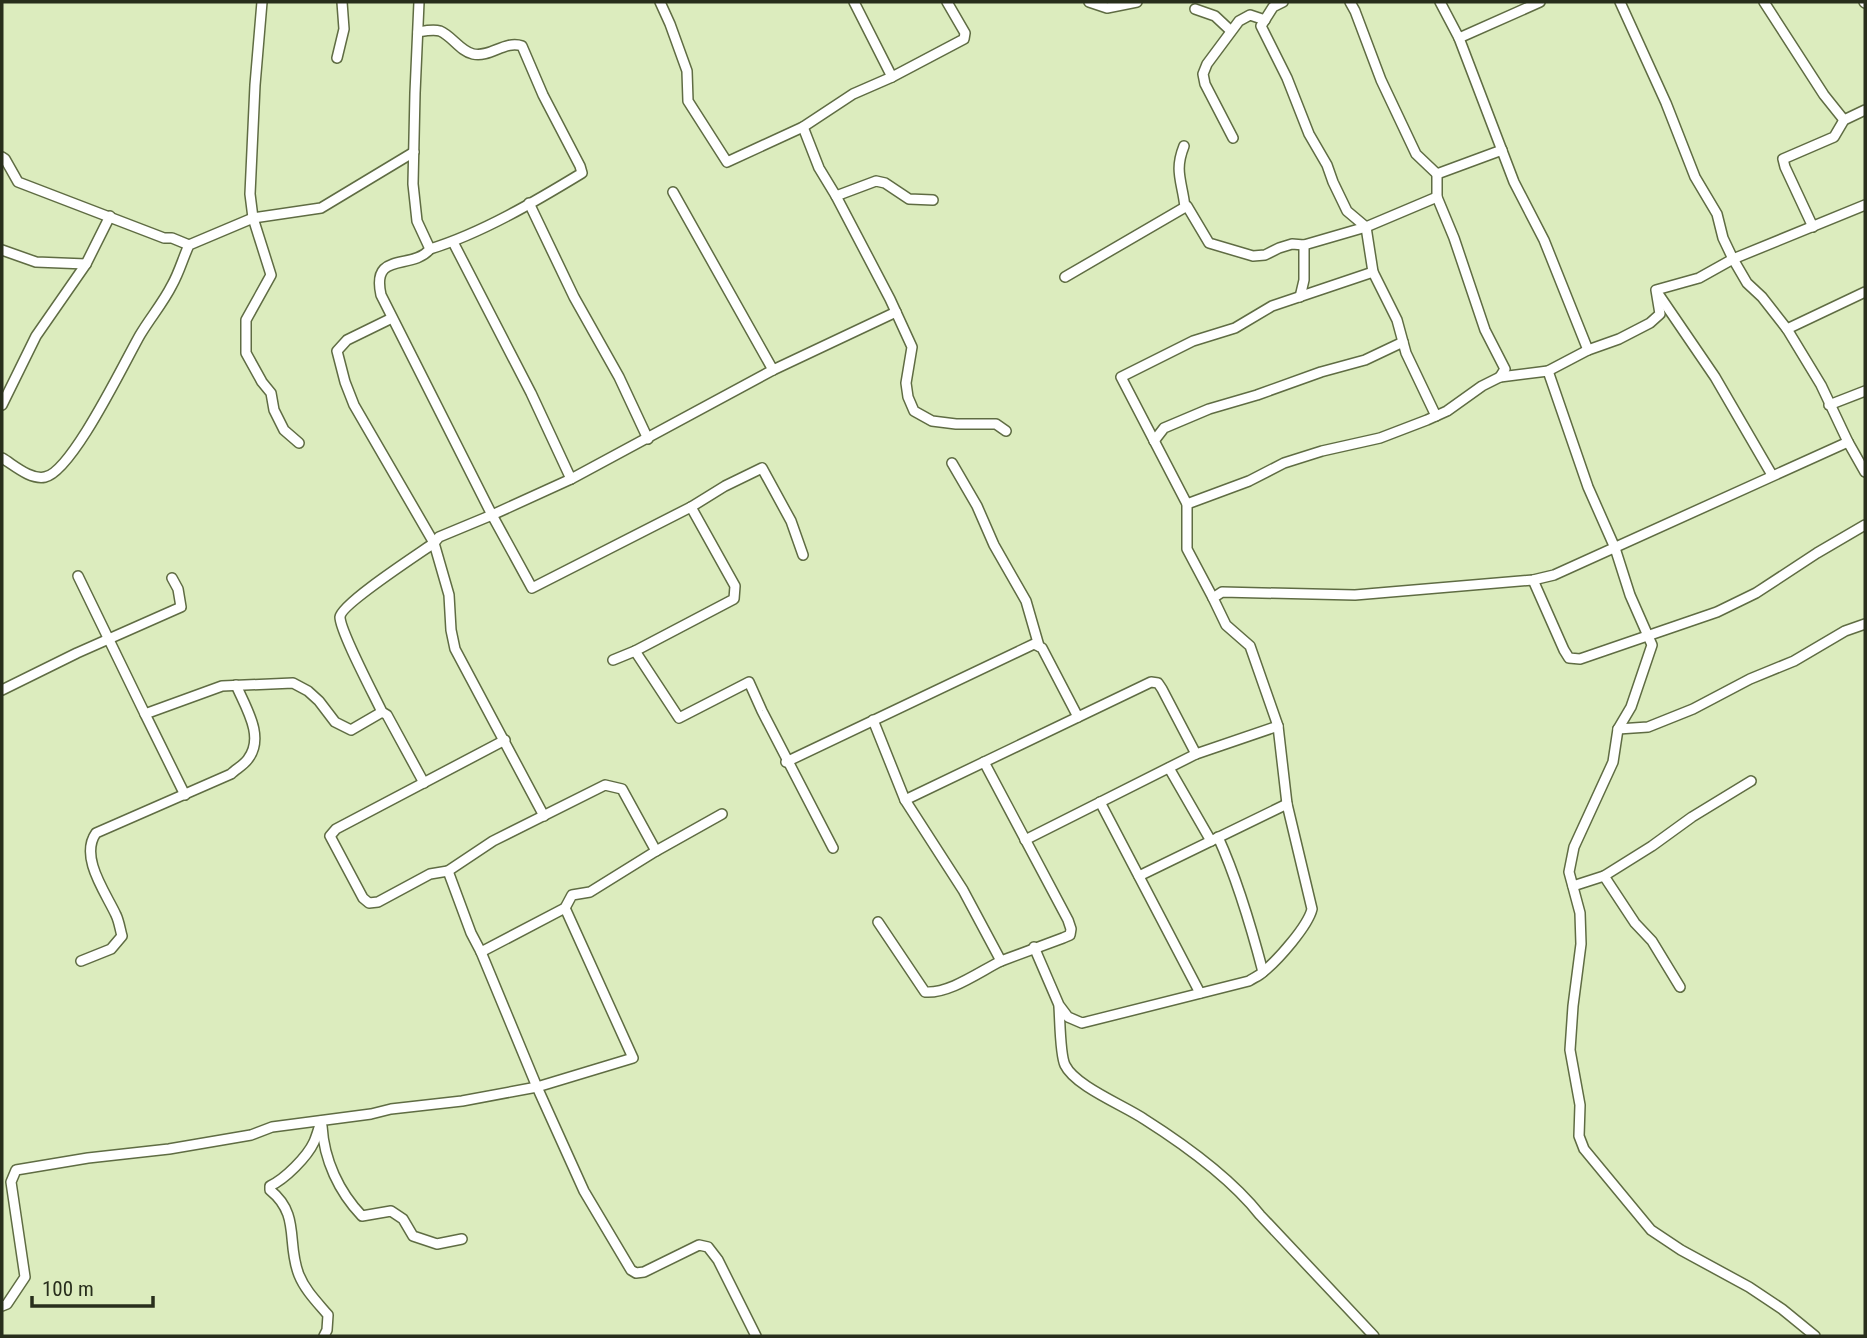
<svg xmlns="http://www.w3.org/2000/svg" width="1867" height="1338" font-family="'Roboto Condensed',sans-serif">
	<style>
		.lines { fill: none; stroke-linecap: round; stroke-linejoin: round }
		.minor-casing { stroke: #5f6c43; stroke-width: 12 }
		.minor { stroke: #fff; stroke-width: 9 }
	</style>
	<rect width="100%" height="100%" fill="#dcecbe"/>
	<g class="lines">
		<defs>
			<g id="minor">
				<polyline points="262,2 255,85 250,194 253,218 271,275 246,320 246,353 262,382 271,393 274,410 284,430 299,443"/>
				<path d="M419 2 415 93 413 184 417 221 430 249C412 271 371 250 381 295L492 515 532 588 691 507 725 486 762 468 791 521 803 555"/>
				<polyline points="660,2 670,24 687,71 688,101 727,162 803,127 853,94 892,77 964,39 965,33 947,2"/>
				<polyline points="854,2 892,77"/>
				<polyline points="1089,2 1107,8 1137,2"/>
				<polyline points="1283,2 1273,7 1261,26 1287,78 1309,134 1327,165 1333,182 1347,211 1366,227 1373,272 1397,320 1406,353 1436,416"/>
				<polyline points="1350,2 1355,11 1381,80 1416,154 1437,174 1502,150"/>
				<polyline points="1440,2 1459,38 1540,2"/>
				<polyline points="1620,2 1666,103 1695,177 1717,214 1723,238 1733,259 1747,283 1762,297 1787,329 1821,385 1848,442 1865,472"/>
				<polyline points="1764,2 1824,95 1844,120"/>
				<polyline points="1864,2 1865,3"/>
				<polyline points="1195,9 1215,16 1231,31"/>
				<path d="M418 32C424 31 433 29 440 31 452 36 460 51 473 54 490 58 505 40 522 46L543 95 580 166 582 173C536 201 482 233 430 249"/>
				<polyline points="1459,38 1514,182 1544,240 1588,350"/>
				<polyline points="337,58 344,29 342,2"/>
				<polyline points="803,127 819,168 836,196 890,299 912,347 906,383 908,397 914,411 932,421 956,424 996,424 1006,431"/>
				<polyline points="1233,138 1205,84 1203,74 1207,64 1239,21 1250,15 1265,20"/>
				<path d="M1184 146C1174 171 1182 181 1185 207"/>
				<polyline points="2,157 5,159 18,182 164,238 172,238 189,245"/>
				<polyline points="1437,174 1437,197 1454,238 1485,330 1505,369 1500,377"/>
				<polyline points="673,192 773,370"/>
				<polyline points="836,196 876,181 885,183 909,199 933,200"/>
				<polyline points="529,203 574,297 619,377 648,439"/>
				<polyline points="1813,227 1785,167 1783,159 1834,137 1844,120 1865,110"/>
				<polyline points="453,242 531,393 571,479"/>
				<polyline points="2,250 36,262 86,264"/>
				<polyline points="1065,277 1187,206 1209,243 1253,256 1265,255 1279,248 1292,244 1304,245 1366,227 1437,197"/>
				<polyline points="1659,295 1715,377 1772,475"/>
				<polyline points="1300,297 1304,280 1304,245"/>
				<path d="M392 318 347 340 337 351 345 382 354 405 434 543C420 553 341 604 340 617 340 631 374 695 382 712L387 715 424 783"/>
				<polyline points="1787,329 1865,292"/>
				<polyline points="1548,371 1588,487 1615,548 1630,595 1652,645 1631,707 1618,729 1613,762 1574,847 1569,872 1580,913 1581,944 1573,1006 1570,1050 1580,1105 1579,1136 1584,1149 1651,1230 1681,1250 1749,1287 1782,1309 1815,1336"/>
				<polyline points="2,405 36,336 86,264 110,216"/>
				<polyline points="1829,405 1865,391"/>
				<polyline points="1154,441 1164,428 1209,409 1257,395 1321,372 1365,360 1403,342"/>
				<path d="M2 458C14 465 30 480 45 477 72 472 125 361 140 335 150 318 163 303 172 285 179 273 183 258 189 245L253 218 321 208 414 152"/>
				<polyline points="952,463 977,506 994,545 1026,601 1039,646"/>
				<polyline points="1187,504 1249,481 1284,463 1322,451 1380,438 1427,420 1447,411 1482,386 1500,377 1548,371 1588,350 1619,339 1650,323 1660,314 1656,290 1699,278 1733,259 1865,205"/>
				<polyline points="78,576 145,714"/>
				<polyline points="1533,580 1564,650 1569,658 1580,659 1717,612 1756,593 1817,553 1865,525"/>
				<polyline points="1213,598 1187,549 1187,504 1121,377 1193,341 1235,328 1272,306 1373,272"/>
				<polyline points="635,651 679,718 749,682 762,711 833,848"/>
				<polyline points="613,660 635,651 734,599 735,586 691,507"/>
				<polyline points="2,690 77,653 181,607 178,589 172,578"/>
				<polyline points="873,720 905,800 963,890 1001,961 1063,938 1070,935 1071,929 1068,920 984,762"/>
				<polyline points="1618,729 1648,727 1693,709 1750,679 1794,661 1845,631 1865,624"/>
				<polyline points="505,740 336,829 330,836 363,898 369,903 378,902 430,874 448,871 493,841 605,785 622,789 656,851"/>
				<polyline points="786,762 1034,644 1042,648 1078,717"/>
				<polyline points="1169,768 1211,841"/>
				<polyline points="185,795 145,714 222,686 293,683 308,691 319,701 335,722 351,730 382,712"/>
				<polyline points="905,800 1151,682 1158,683 1162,689 1196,754"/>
				<polyline points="1100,802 1200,993"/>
				<polyline points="544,816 455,649 451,630 449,595 434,543 439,537 492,515 571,479 773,370 896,312"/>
				<path d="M1218 837C1238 881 1251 926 1263 972"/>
				<polyline points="1025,840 1196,754 1278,726"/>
				<polyline points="448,871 471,933 481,952 537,1087 584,1191 631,1270 636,1273 644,1272 699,1245 708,1247 718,1260 756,1336"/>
				<polyline points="1139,876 1287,804"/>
				<polyline points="1604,876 1635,923 1652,941 1680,987"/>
				<polyline points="1573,886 1604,876 1652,846 1692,817 1751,781"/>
				<path d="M878 922 925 992C949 994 979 972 1001 961"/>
				<path d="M1034 947 1059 1005 1068 1017 1082 1023 1249 981C1253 978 1259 976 1263 972 1278 960 1308 926 1312 909L1287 804 1278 726 1250 646 1226 625 1213 598 1222 592 1355 595 1533 580 1554 575 1848 442"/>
				<polyline points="481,952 565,908 572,895 590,892 656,851 722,814"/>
				<path d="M81 961 111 949 122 936C120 929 119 921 116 915 106 893 79 857 96 833L231 774C236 769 244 765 248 759 265 737 246 708 236 685"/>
				<path d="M1059 1007C1060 1020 1060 1055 1065 1065 1075 1086 1123 1105 1144 1119 1185 1145 1230 1177 1260 1215L1374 1336"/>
				<path d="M321 1121C319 1128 317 1135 314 1142 307 1157 285 1179 270 1186V1190C301 1215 286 1243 299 1275 305 1290 317 1302 328 1315L327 1330 324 1336"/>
				<path d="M322 1126C324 1160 339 1192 362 1216L391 1211 403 1219 413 1236 437 1244 462 1239"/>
				<polyline points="2,1306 7,1304 25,1277 11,1182 16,1170 88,1158 169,1149 251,1135 272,1127 371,1114 391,1109 462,1101 537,1087 633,1058 565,908"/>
			</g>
		</defs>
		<use href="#minor" class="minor-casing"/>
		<use href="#minor" class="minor"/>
	</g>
	<rect width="1867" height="1338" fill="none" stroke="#282e1c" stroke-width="7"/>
	<path d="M32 1296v10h121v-10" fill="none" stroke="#282e1c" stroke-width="3.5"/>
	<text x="42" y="1296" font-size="21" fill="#282e1c" stroke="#dcecbe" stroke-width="5" paint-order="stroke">100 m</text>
</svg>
